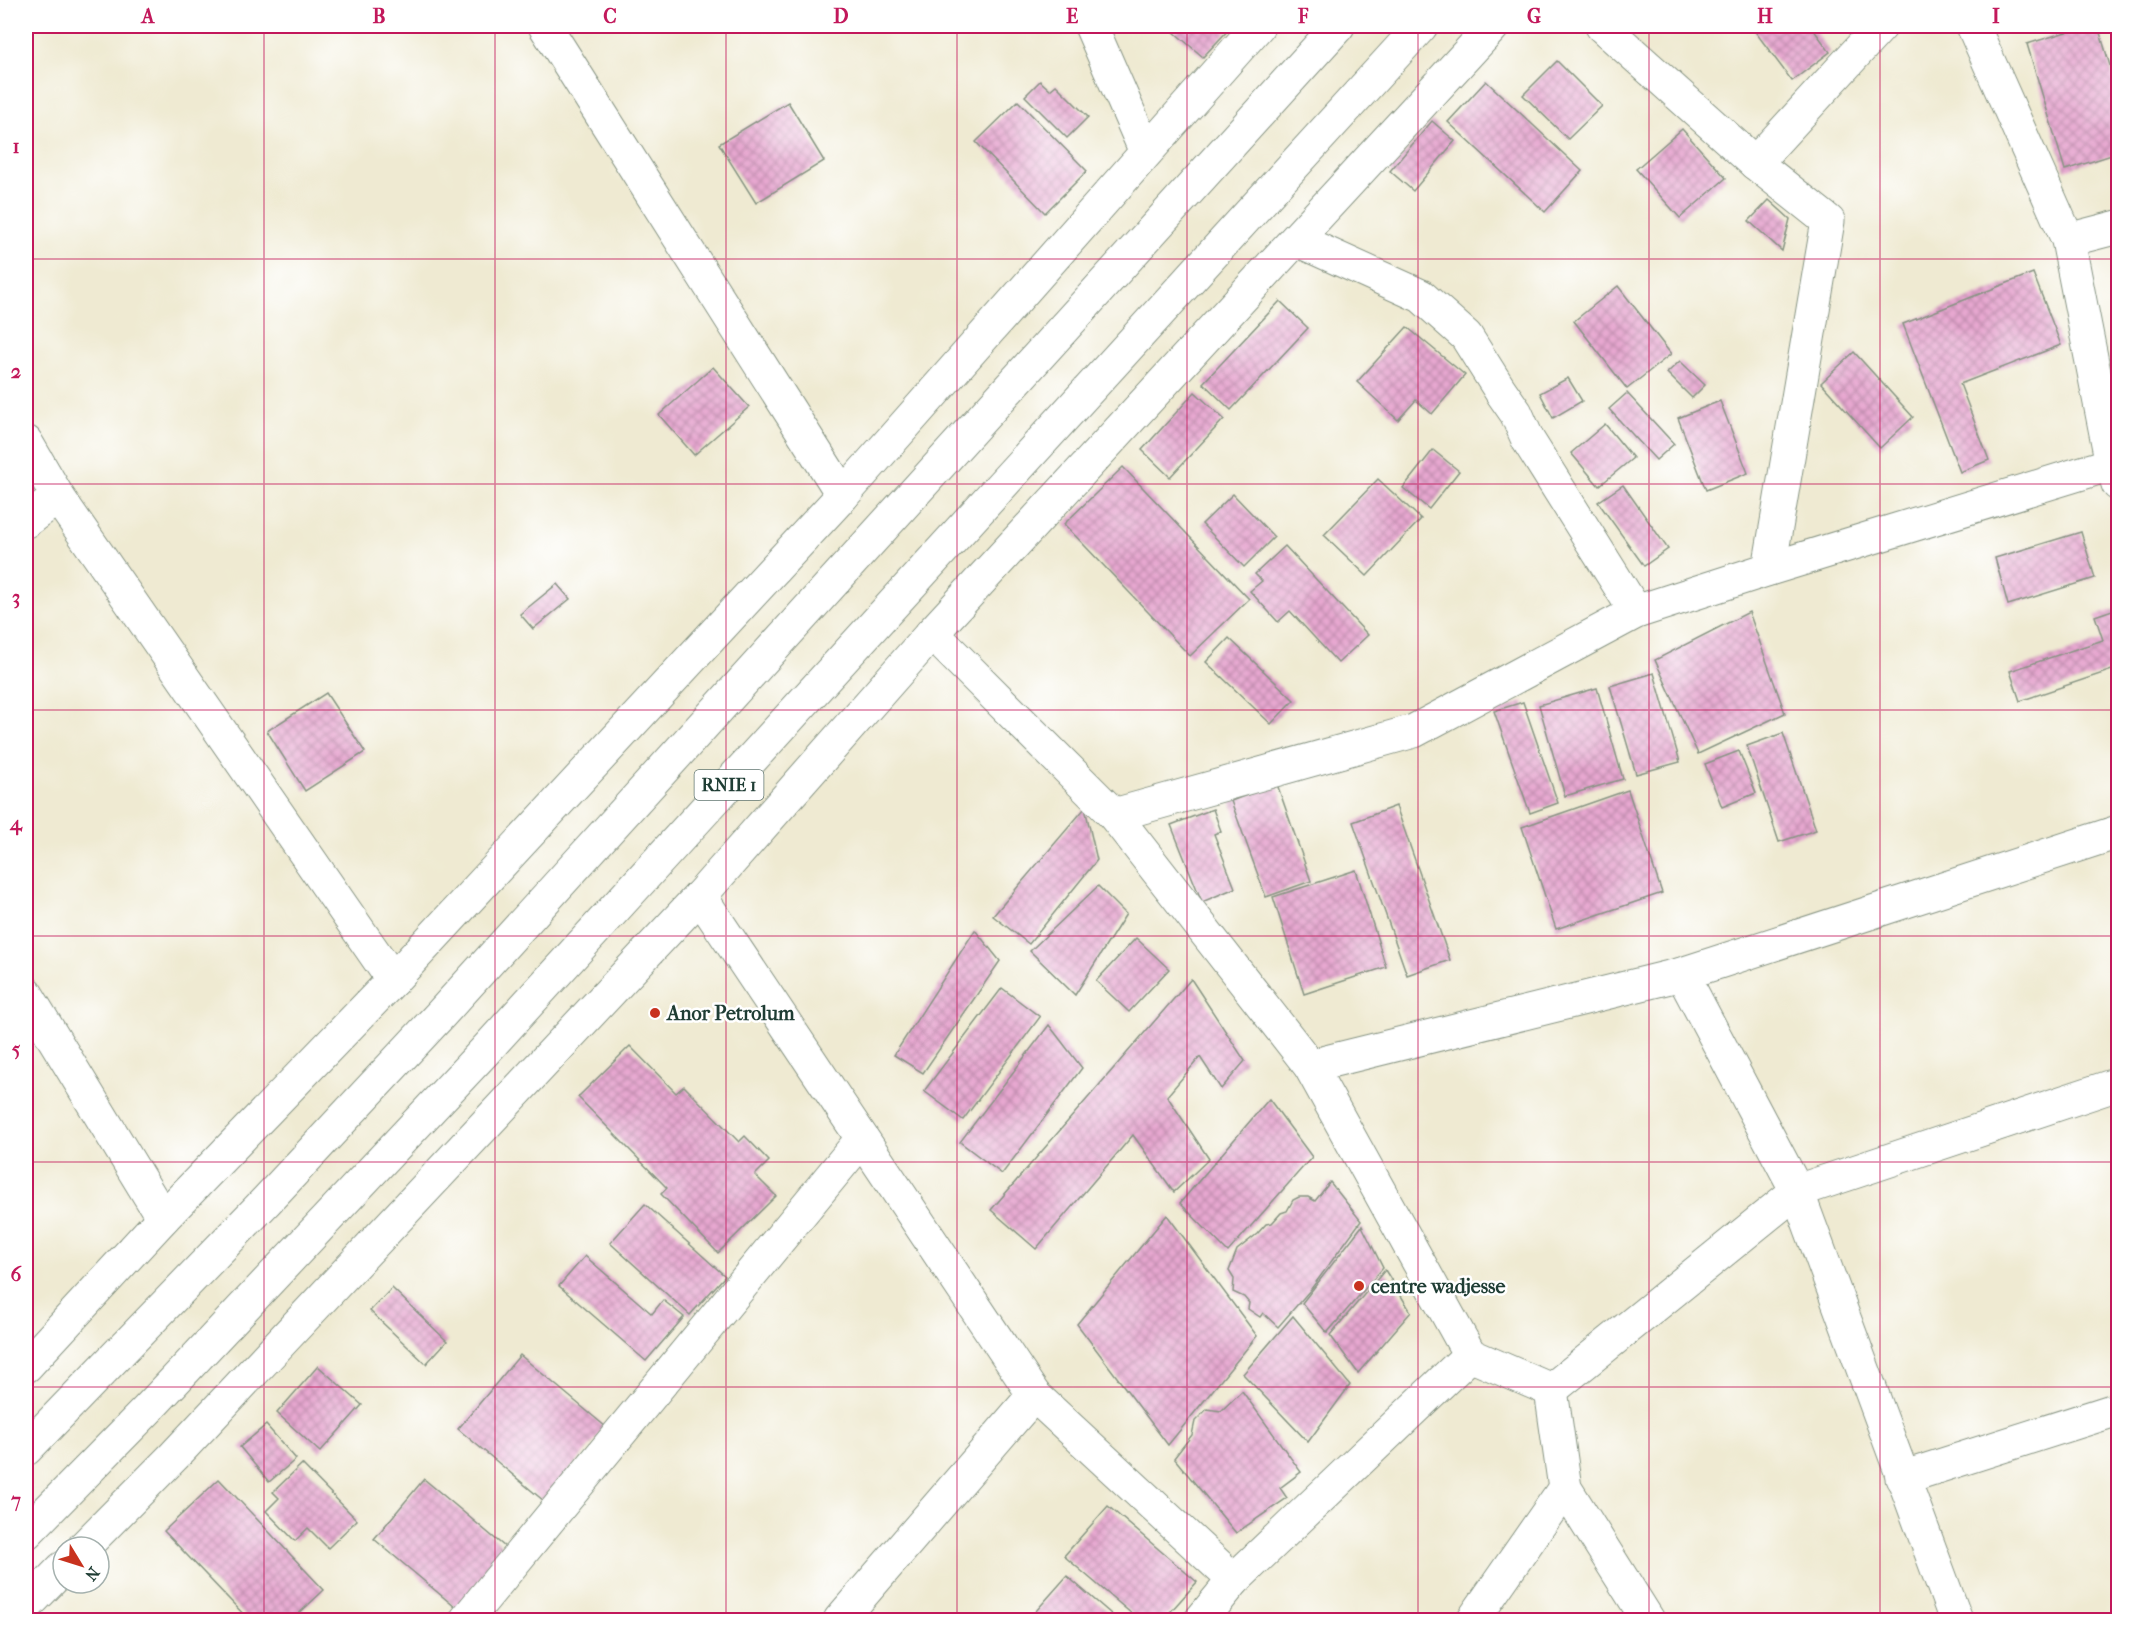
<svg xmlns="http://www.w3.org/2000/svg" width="2144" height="1646" font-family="'IM FELL French Canon',serif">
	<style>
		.building { fill: url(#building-cross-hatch) }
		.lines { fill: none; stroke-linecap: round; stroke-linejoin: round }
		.street-casing { stroke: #879483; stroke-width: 35 }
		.highway-casing { stroke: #879483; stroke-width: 35 }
		.street { stroke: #fff; stroke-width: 33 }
		.highway { stroke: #fff; stroke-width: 33 }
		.grid { fill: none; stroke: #c2185b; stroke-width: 1.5; stroke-opacity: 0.55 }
		.poi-dot { fill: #c8321e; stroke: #fff; stroke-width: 2 }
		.labels { text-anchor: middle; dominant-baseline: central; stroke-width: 5; stroke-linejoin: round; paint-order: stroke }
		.shield { fill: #fff; stroke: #627771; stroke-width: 1.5 }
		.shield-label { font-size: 18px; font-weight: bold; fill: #1f3d34 }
		.poi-label { font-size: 20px; font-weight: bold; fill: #1f3d34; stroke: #fff; text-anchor: start }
		.neatline { fill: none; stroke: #c2185b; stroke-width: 2 }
		.grid-label { font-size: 20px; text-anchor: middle; font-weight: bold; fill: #c2185b }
	</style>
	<defs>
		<pattern id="building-cross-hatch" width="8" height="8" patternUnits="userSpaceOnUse" patternTransform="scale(1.5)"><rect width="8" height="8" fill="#e7a7d0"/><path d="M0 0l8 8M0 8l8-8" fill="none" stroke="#bb89aa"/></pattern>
	</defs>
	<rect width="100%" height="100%" fill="#fff"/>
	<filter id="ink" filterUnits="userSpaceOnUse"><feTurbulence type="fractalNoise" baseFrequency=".0167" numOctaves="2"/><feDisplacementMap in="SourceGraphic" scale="12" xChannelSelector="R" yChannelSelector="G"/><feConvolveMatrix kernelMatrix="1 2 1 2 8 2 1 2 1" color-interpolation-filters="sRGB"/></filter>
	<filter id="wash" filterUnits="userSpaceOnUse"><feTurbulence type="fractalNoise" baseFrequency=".008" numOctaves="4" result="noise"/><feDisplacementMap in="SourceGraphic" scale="24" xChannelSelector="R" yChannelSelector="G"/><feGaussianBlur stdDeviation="1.35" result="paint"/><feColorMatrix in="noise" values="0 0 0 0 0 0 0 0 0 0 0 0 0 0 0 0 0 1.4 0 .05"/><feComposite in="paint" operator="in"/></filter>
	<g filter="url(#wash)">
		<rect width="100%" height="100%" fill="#efead2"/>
		<g id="blocks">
			<g class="building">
				<polygon points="1180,26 1232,26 1203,57 1174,32"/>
				<polygon points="1751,26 1811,26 1830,52 1792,81"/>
				<polygon points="2086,26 2098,26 2118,92 2118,153 2065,170 2027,44"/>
				<polygon points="1557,61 1602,106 1568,139 1523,95"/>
				<polygon points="1040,81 1050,90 1056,85 1088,117 1067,138 1025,96"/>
				<polygon points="1486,81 1582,171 1545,212 1448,122"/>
				<polygon points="1018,101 1087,171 1045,213 976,142"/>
				<polygon points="788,102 824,161 756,203 719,144"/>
				<polygon points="1432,121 1455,141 1413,191 1390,171"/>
				<polygon points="1682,129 1726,178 1680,218 1636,169"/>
				<polygon points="1769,200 1790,219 1782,251 1749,221"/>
				<polygon points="2033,273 2061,345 1960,384 1989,460 1960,472 1903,324"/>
				<polygon points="1618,286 1671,354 1627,389 1574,321"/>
				<polygon points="1280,301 1308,328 1231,410 1203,383"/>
				<polygon points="1407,327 1465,375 1432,414 1416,400 1398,420 1357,382"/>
				<polygon points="1854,352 1913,417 1880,448 1821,383"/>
				<polygon points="1680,361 1705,385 1692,398 1667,373"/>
				<polygon points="713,367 749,407 694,455 659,415"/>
				<polygon points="1568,378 1582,401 1553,418 1540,393"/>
				<polygon points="1195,392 1224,419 1170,477 1142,450"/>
				<polygon points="1627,393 1674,444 1656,460 1609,409"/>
				<polygon points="1720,401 1748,473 1706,490 1678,418"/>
				<polygon points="1605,424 1633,458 1599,486 1571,453"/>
				<polygon points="1433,450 1459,471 1429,509 1403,488"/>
				<polygon points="1123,467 1249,599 1190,656 1064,524"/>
				<polygon points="1378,479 1421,519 1367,576 1324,535"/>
				<polygon points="1623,485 1668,549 1644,566 1598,502"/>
				<polygon points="1233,494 1274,537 1244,567 1202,524"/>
				<polygon points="2081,532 2095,578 2008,605 1995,558"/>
				<polygon points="1285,546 1368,635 1338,663 1290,611 1278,622 1250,591 1262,581 1255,574"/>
				<polygon points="557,584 570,599 533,629 520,614"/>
				<polygon points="2118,608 2118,668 2020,701 2010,671 2103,640 2095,616"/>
				<polygon points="1749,612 1785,713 1698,754 1655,660"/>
				<polygon points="1229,638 1294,700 1271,724 1206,662"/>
				<polygon points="1654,673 1680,762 1636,774 1610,686"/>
				<polygon points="1597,688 1623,779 1565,796 1539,705"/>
				<polygon points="326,693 365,752 305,791 267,731"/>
				<polygon points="1523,702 1558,803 1530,813 1494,711"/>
				<polygon points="1783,733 1816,830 1779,842 1747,746"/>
				<polygon points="1739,751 1756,793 1722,807 1705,764"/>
				<polygon points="1277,784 1311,881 1266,897 1231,801"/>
				<polygon points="1628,790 1662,893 1556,929 1522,827"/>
				<polygon points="1396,806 1450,960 1407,975 1353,822"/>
				<polygon points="1085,808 1097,860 1029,944 993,916"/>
				<polygon points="1213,809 1221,831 1214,834 1235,888 1202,902 1171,825"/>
				<polygon points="1356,870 1386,967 1304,994 1273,897"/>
				<polygon points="1098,886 1126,914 1075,995 1030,951"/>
				<polygon points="975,930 1000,961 923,1073 894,1055"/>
				<polygon points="1136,938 1169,969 1129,1012 1096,981"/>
				<polygon points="1191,979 1245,1061 1221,1089 1200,1057 1167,1096 1209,1159 1174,1192 1133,1135 1036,1249 991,1210"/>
				<polygon points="1002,988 1040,1017 963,1120 924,1091"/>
				<polygon points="1049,1025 1082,1068 1002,1174 960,1142"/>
				<polygon points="630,1046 676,1093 684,1086 739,1142 745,1136 769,1161 755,1175 776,1196 718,1253 661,1194 667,1188 578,1097"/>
				<polygon points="1269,1099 1312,1157 1228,1252 1180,1203"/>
				<polygon points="1330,1182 1361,1221 1311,1289 1278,1327 1263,1313 1260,1317 1248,1309 1249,1303 1244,1297 1233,1292 1234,1279 1229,1271 1237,1250 1257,1234 1266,1224 1272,1223 1281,1213 1287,1211 1293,1200 1299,1197 1308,1197 1315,1201"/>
				<polygon points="645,1204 725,1276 690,1315 610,1243"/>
				<polygon points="1167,1215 1257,1336 1168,1445 1077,1324"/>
				<polygon points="1362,1226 1383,1268 1327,1333 1302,1303"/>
				<polygon points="585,1256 652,1314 663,1300 684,1317 646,1361 559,1286"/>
				<polygon points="1385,1270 1411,1312 1358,1373 1330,1335"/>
				<polygon points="392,1288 447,1341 426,1364 370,1311"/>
				<polygon points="1293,1316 1350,1385 1308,1442 1243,1374"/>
				<polygon points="520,1355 606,1427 544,1501 458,1429"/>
				<polygon points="318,1366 362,1405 320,1452 277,1413"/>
				<polygon points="1242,1391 1301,1472 1280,1488 1287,1498 1236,1533 1174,1458 1192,1435 1195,1421 1207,1409 1221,1411"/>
				<polygon points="266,1425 296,1459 269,1482 240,1447"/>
				<polygon points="302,1464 357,1520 328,1548 308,1528 295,1541 266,1511 279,1498 273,1492"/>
				<polygon points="219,1479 324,1590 292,1620 249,1620 164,1531"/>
				<polygon points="424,1479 511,1552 461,1612 374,1539"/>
				<polygon points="1108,1506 1197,1582 1163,1620 1139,1620 1064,1556"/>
				<polygon points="1067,1576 1118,1620 1028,1620"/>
			</g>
		</g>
	</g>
	<g filter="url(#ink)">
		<use href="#blocks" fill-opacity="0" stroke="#879483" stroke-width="1.5"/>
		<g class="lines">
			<defs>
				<g id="street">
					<polyline points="545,26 843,495"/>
					<polyline points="1091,26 1146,152"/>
					<polyline points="1602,26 1755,163 1828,221 1769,569"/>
					<polyline points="1973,26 2068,240 2112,464 2118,484"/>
					<polyline points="1755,163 1881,26"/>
					<polyline points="1297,240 1421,296 1466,336 1500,390 1516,413 1528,440 1636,612"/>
					<polyline points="2068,240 2118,227"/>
					<polyline points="26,442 58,497 393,980"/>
					<polyline points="26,521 58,497"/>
					<polyline points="932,633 1114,815 1310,1066 1470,1355 1551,1390"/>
					<polyline points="1114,815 1414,731 1636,612 1769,569 2118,462"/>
					<polyline points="700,896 1034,1395 1234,1580"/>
					<polyline points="1682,974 1797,1191 1956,1620"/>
					<polyline points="26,993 163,1218"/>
					<polyline points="1310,1066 1682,974 2118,832"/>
					<polyline points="26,1366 163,1218 393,980 843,495 1258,26"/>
					<polyline points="1551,1390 1797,1191 2118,1084"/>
					<polyline points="1551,1390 1565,1488 1648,1620"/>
					<polyline points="1902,1478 2118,1409"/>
					<polyline points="84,1547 174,1456 700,896 932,633 1493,26"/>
					<polyline points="26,1606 63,1568"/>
					<polyline points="466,1620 862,1139"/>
					<polyline points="840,1620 1034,1395"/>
					<polyline points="1201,1620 1234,1580 1470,1355"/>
					<polyline points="1473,1620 1565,1488"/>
				</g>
				<g id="highway">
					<polyline points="26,1449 267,1200 441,1014 1338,26"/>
					<polyline points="26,1533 147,1410 483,1053 1421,26"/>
				</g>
			</defs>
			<use href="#street" class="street-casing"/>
			<use href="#highway" class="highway-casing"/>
			<use href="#street" class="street"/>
			<use href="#highway" class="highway"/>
		</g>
	</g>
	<path class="grid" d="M264 26V1620M495 26V1620M726 26V1620M957 26V1620M1187 26V1620M1418 26V1620M1649 26V1620M1880 26V1620M26 259H2118M26 484H2118M26 710H2118M26 936H2118M26 1162H2118M26 1387H2118"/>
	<g class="poi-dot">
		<circle cx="655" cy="1013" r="6"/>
		<circle cx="1359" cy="1286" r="6"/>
	</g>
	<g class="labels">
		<rect class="shield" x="694.5" y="770" width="69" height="30" rx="4.5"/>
		<g class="shield-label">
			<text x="729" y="785">RNIE 1</text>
		</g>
		<g class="poi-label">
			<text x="667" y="1013">Anor Petrolum</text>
			<text x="1371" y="1286">centre wadjesse</text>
		</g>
	</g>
	<rect width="2144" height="1646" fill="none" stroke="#fff" stroke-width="66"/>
	<g transform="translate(81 1565) rotate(128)"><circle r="28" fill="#ffffff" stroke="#a5b1ae" stroke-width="1.5"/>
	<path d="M0-4.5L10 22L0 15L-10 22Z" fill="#c8321e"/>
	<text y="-9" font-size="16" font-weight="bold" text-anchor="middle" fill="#1f3d34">N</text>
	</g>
	<rect x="33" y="33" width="2078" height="1580" class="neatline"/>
	<g class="grid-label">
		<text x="148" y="23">A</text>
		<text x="379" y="23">B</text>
		<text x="610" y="23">C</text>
		<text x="841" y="23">D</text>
		<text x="1072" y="23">E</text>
		<text x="1303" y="23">F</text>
		<text x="1534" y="23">G</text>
		<text x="1765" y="23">H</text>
		<text x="1996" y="23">I</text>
		<text x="16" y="153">1</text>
		<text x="16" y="378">2</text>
		<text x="16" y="604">3</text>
		<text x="16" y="830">4</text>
		<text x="16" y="1056">5</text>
		<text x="16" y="1281">6</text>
		<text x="16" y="1507">7</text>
	</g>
</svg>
